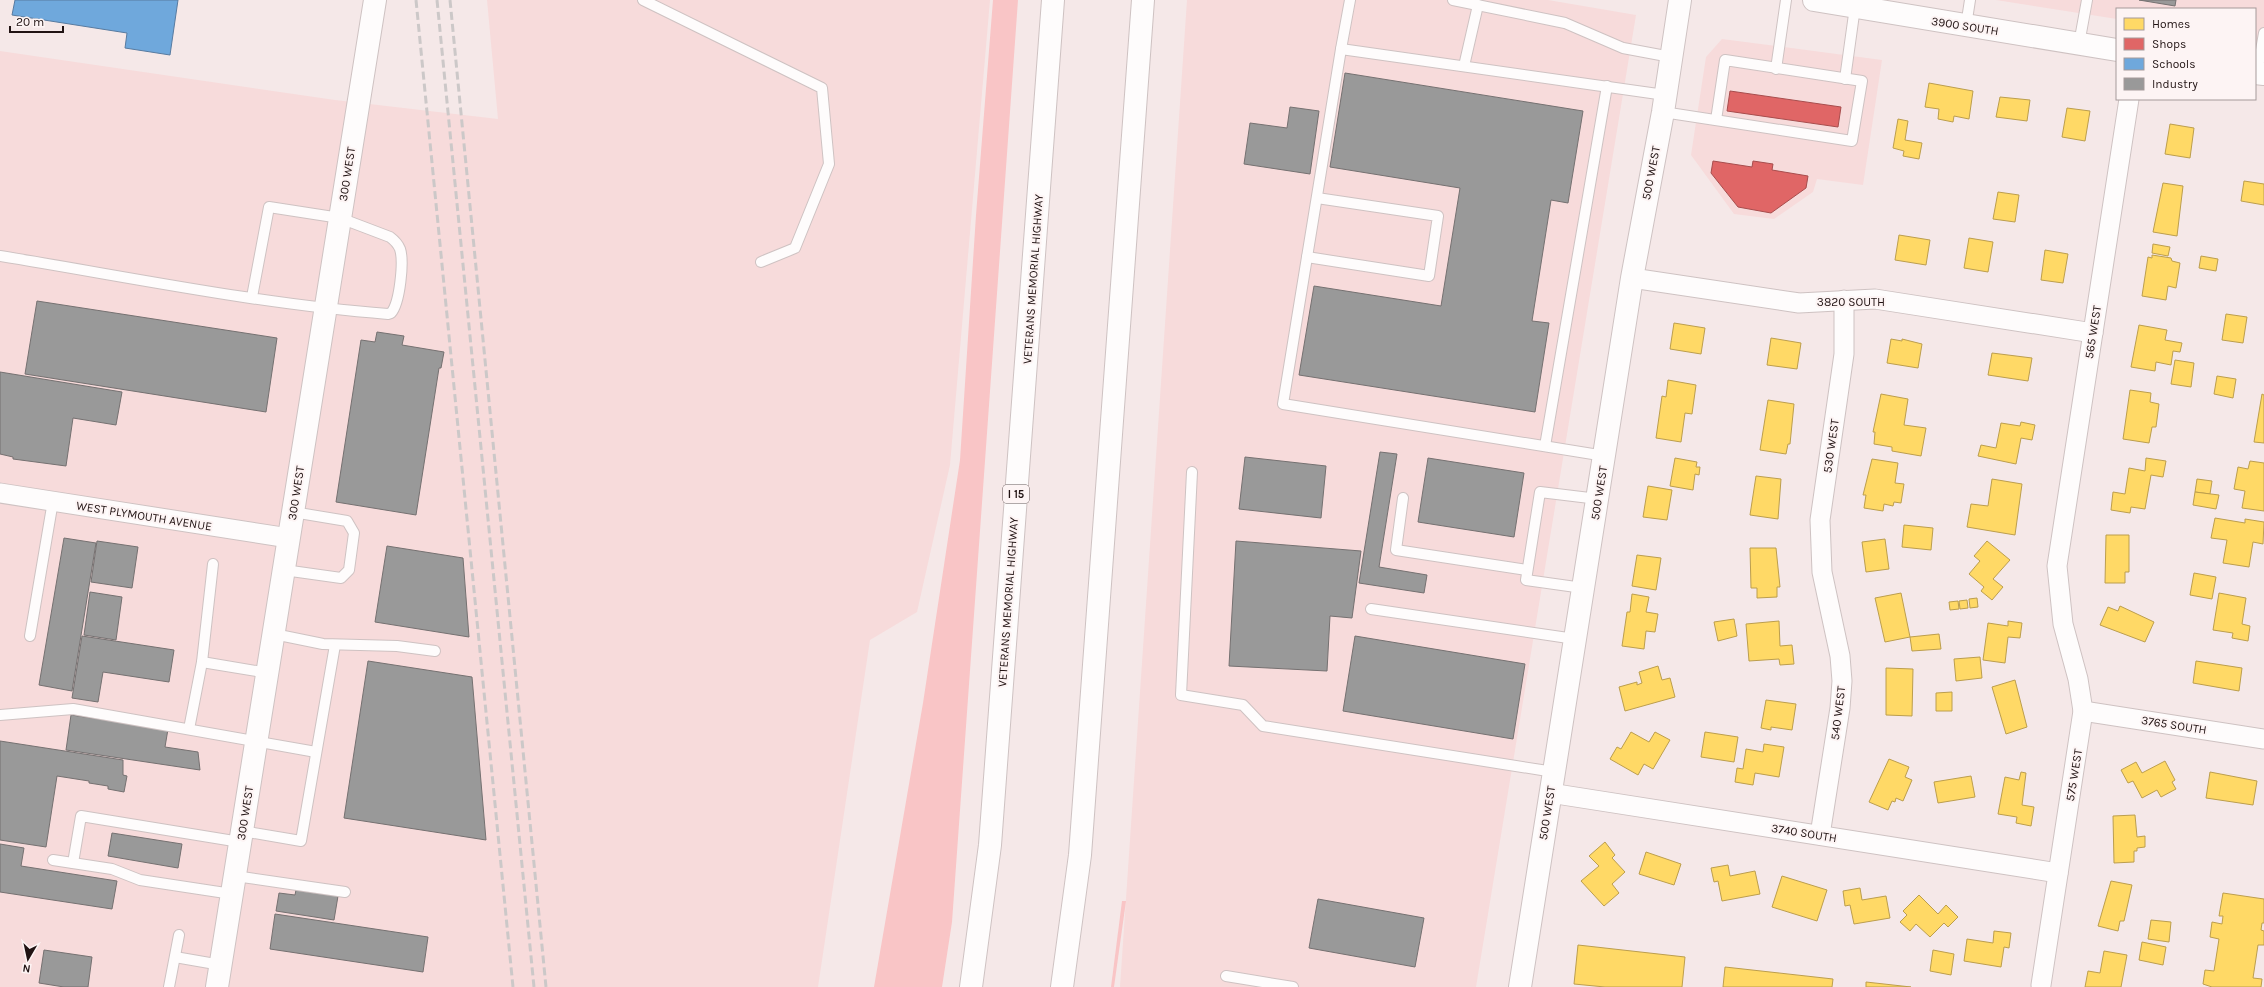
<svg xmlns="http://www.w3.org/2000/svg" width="2264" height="987" font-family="Karla,sans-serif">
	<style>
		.built { fill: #f7dbdb }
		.green { fill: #f9c5c6 }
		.homes { fill: #ffd966; stroke: #bc9e4d }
		.shops { fill: #e06666; stroke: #a74d4d }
		.schools { fill: #6fa8dc; stroke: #587ba0 }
		.industry { fill: #999; stroke: #757171 }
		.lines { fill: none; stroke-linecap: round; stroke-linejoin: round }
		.service-casing { stroke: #cec2c2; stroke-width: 12 }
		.minor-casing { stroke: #cec2c2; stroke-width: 21 }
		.tertiary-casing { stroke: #cec2c2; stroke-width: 24 }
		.secondary-casing { stroke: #cec2c2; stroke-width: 24 }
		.motorway-casing { stroke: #cec2c2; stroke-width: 24 }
		.service { stroke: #fefcfc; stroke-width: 10 }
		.minor { stroke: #fefcfc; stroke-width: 19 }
		.tertiary { stroke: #fefcfc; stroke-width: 22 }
		.secondary { stroke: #fefcfc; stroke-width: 22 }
		.motorway { stroke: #fefcfc; stroke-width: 22 }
		.rail { stroke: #ccc8c8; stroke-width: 3; stroke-dasharray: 8 4; stroke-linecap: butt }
		.labels { text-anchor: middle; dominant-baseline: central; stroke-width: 4; stroke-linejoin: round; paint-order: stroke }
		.shield { fill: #fdf4f4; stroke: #635656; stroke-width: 1 }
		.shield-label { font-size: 11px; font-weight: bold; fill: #211313 }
		.street-label { font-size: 12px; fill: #211313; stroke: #fdf4f4 }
	</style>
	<rect width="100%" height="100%" fill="#f5e8e8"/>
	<g class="built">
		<polygon points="487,0 990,0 950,465 917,612 870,640 818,987 0,987 0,51 335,100 498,119"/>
		<polygon points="1187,0 1548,0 1636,15 1476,987 1120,987"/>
		<polygon points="1996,0 2264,0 2264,42 2255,41 2255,9 2117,9 2117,19"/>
		<polygon points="1722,39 1882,60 1863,185 1817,179 1813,192 1774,219 1734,214 1691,155 1706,57"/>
	</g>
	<g class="green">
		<polygon points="993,0 1018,0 952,922 942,987 874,987 923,703 960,460 976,215"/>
		<polygon points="1122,901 1126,901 1114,987 1111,987"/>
	</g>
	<g class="homes">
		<polygon points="1929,83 1973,91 1969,119 1954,116 1953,122 1938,119 1939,109 1925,107"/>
		<polygon points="2000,97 2030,100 2027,121 1996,117"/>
		<polygon points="2067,108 2090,111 2085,141 2062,137"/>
		<polygon points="1898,119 1908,121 1905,140 1922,143 1919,159 1903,156 1904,151 1893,148"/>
		<polygon points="2170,124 2194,128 2190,158 2165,154"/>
		<polygon points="2244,181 2264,184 2264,205 2241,201"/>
		<polygon points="2163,183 2183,186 2177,236 2153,232"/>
		<polygon points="1998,192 2019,195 2015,222 1993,219"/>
		<polygon points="1899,235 1930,240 1926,265 1895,260"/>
		<polygon points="1969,238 1993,242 1988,272 1964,268"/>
		<polygon points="2153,244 2170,247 2168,256 2152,253"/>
		<polygon points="2045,250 2068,254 2063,283 2041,280"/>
		<polygon points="2152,255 2171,258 2172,261 2180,263 2176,288 2168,286 2166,300 2142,296 2148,257 2152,258"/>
		<polygon points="2201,256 2218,259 2216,271 2199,268"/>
		<polygon points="2226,314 2247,317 2243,343 2222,340"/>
		<polygon points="1674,323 1705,328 1701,354 1670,349"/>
		<polygon points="2139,325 2167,330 2165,340 2182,343 2180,352 2173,351 2171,365 2156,362 2155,371 2131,367"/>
		<polygon points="1771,338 1801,343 1797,369 1767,365"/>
		<polygon points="1891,339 1902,341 1902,339 1922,344 1918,368 1887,363"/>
		<polygon points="1992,353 2032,358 2028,381 1988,375"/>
		<polygon points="2175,360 2194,363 2191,387 2171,384"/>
		<polygon points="2217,376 2236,379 2233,398 2214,394"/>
		<polygon points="1668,380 1696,385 1692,414 1685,413 1681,442 1656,438 1662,396 1666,397"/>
		<polygon points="2130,390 2151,393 2150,402 2159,404 2156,427 2152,427 2149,443 2123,439"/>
		<polygon points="1881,394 1908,399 1904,425 1926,428 1921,456 1892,451 1892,447 1874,444 1875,432 1873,432"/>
		<polygon points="2262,394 2264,395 2264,443 2254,442"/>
		<polygon points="1768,400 1794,404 1790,444 1788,444 1786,454 1760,450"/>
		<polygon points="2021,422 2035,425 2032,440 2021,438 2016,464 1978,456 1981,445 1996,448 2001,423 2020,426"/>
		<polygon points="1675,458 1697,462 1696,467 1700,467 1699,475 1695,474 1693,490 1670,486"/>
		<polygon points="2146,458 2166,461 2163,477 2151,475 2145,509 2131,507 2130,513 2111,510 2113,492 2125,494 2129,468 2145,471"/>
		<polygon points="1872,459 1898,463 1895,483 1904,484 1901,503 1894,502 1893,506 1884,504 1883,511 1864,508 1866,495 1863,495"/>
		<polygon points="2250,461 2264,463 2264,511 2242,508 2245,491 2234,489 2238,467 2248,469"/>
		<polygon points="1756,476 1781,479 1778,519 1750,515"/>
		<polygon points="1992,479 2022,484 2015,535 1967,527 1971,504 1988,506"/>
		<polygon points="2197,479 2212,481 2210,494 2195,492"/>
		<polygon points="1648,486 1672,490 1667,520 1643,517"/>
		<polygon points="2195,492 2219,495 2216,509 2193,505"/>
		<polygon points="2215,518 2245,523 2245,519 2264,522 2263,544 2253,542 2249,567 2223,563 2227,540 2211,538"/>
		<polygon points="1904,525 1933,528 1931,550 1902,547"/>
		<polygon points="2106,535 2129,535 2129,572 2125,572 2125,583 2105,583"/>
		<polygon points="1885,539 1889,569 1866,572 1862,542"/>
		<polygon points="1987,541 2010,560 1993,579 2003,587 1992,600 1981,591 1984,587 1969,574 1980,561 1974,556"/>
		<polygon points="1750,548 1776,548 1780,587 1777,587 1777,597 1757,598 1757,588 1751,588"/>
		<polygon points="1637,555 1661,558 1656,590 1632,586"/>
		<polygon points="2194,573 2216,577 2212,599 2190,595"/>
		<polygon points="1901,593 1910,637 1885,642 1875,598"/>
		<polygon points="2219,593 2246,598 2242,624 2250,626 2248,641 2232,638 2233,633 2213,630"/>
		<polygon points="1632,594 1649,597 1646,612 1658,614 1655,632 1646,631 1644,649 1622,646 1627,612 1630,612"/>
		<polygon points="1977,598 1978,607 1970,608 1969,599"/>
		<polygon points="1967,600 1968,608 1960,609 1959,601"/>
		<polygon points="1958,601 1959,609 1950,610 1949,602"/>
		<polygon points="2120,606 2154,622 2145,642 2100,625 2108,607 2118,611"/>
		<polygon points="1734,619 1737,636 1718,641 1714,622"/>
		<polygon points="1779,621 1780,646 1792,645 1794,664 1780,665 1779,659 1749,661 1746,624"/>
		<polygon points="2008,621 2022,623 2020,638 2008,637 2005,663 1983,660 1988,623 2008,626"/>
		<polygon points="1939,634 1941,649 1912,651 1910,637"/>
		<polygon points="1980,657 1982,678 1956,681 1954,659"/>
		<polygon points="2196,661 2242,668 2239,691 2193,683"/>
		<polygon points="1658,666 1662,680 1670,678 1675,697 1625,711 1619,687 1637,682 1637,685 1642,683 1639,672"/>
		<polygon points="1886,668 1913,669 1912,716 1886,715"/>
		<polygon points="2015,680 2027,727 2006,734 1992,687"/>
		<polygon points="1952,692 1952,711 1936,711 1936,693"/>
		<polygon points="1766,700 1796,704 1792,730 1771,727 1771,730 1761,728"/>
		<polygon points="1631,732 1649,742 1655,732 1670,740 1653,769 1644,764 1638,775 1610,759 1617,747 1621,749"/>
		<polygon points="1705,732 1738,737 1734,762 1701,757"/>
		<polygon points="1764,744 1784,747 1779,777 1755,773 1753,785 1735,782 1737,768 1743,769 1746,749 1763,752"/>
		<polygon points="1889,759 1909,767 1905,777 1912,780 1903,801 1896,798 1895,802 1892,801 1888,810 1869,802"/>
		<polygon points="2165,761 2175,780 2172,782 2176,789 2161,797 2157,790 2142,798 2133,781 2128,783 2121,770 2136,762 2142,773"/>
		<polygon points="2021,772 2026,773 2022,805 2034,807 2031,826 2016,823 2017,817 1998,814 2005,777 2019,780"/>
		<polygon points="2210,772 2257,781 2253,805 2206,798"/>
		<polygon points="1971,776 1975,797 1938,803 1934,782"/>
		<polygon points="2135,815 2137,837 2145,836 2145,847 2137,848 2137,851 2134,851 2134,862 2114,863 2113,816"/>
		<polygon points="1605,842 1615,855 1612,858 1625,872 1612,884 1619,893 1604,906 1581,881 1599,866 1589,856"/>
		<polygon points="1646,852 1681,864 1674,885 1639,874"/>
		<polygon points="1728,865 1730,876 1755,871 1760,894 1722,901 1718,881 1714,882 1711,868"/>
		<polygon points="1782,876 1827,890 1817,921 1772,907"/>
		<polygon points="2111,881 2132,885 2124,921 2120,921 2118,931 2098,926"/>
		<polygon points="1860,888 1862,900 1886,896 1890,918 1854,924 1850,905 1845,906 1843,891"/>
		<polygon points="2223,893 2264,899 2264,923 2262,923 2261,930 2264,931 2264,945 2258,945 2253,978 2262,979 2261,987 2212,987 2203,984 2205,970 2214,971 2219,939 2210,937 2212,922 2222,924 2223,916 2219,916"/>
		<polygon points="1919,895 1938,914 1946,905 1958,917 1948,927 1944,923 1930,937 1916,924 1910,931 1900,922 1907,915 1903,911"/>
		<polygon points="2151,920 2171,922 2169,942 2148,939"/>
		<polygon points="1994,931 2011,933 2009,948 2004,947 2001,967 1964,961 1967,939 1993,943"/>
		<polygon points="2142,942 2166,947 2163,965 2139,960"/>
		<polygon points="1578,945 1685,957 1682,987 1605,987 1574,984"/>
		<polygon points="1933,950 1954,954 1951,975 1930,971"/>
		<polygon points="2104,951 2127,955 2121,987 2085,987 2088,971 2100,973"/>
		<polygon points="1725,967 1833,979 1832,987 1723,987"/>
		<polygon points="1866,982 1911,987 1866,987"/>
	</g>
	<g class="shops">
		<polygon points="1730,91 1841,107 1838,127 1727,111"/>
		<polygon points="1713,161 1752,167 1753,161 1773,164 1772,170 1808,176 1806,188 1771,213 1738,207 1711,173"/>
	</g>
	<polygon class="schools" points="15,0 178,0 170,55 125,48 127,33 12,15"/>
	<g class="industry">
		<polygon points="2139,0 2176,0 2175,6"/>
		<polygon points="1345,73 1583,111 1568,203 1551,200 1532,321 1549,323 1535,412 1299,375 1314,286 1441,306 1460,188 1330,167"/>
		<polygon points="1290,107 1319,111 1310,174 1244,164 1250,123 1287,128"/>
		<polygon points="37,301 277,338 266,412 25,374"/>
		<polygon points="377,332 404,336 402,345 444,352 441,368 439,368 416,515 336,502 361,340 375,342"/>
		<polygon points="0,372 122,392 116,425 73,418 66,466 13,459 13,457 0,454"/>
		<polygon points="1380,452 1397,454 1379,567 1427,575 1424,593 1359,583"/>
		<polygon points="1245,457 1326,466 1321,518 1239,509"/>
		<polygon points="1428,458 1524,473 1514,537 1418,522"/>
		<polygon points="64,538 96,543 72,691 39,685"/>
		<polygon points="97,541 138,547 132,588 91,582"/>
		<polygon points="1236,541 1361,551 1352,618 1330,616 1327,671 1229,666"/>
		<polygon points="387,546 463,558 469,637 375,622"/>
		<polygon points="90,592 122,597 116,640 84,635"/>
		<polygon points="82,636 174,650 169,682 103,672 98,702 72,698"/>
		<polygon points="1355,636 1525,664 1513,739 1343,711"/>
		<polygon points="368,661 472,677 486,840 344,818"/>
		<polygon points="71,715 168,729 165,747 198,752 200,770 66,750"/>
		<polygon points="0,741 123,760 123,775 127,776 124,792 108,789 108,786 89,783 89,781 57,776 46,847 0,840"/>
		<polygon points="112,833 182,844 178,868 108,856"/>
		<polygon points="0,844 24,848 21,866 117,881 112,909 0,892"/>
		<polygon points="296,890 338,896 334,920 276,911 279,893 295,895"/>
		<polygon points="1318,899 1424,918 1415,967 1309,948"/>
		<polygon points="275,914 428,937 423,972 270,949"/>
		<polygon points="44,950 92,957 88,987 64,987 39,983"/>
	</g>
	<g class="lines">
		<defs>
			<g id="service">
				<polyline points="643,0 822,88 829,164 795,248 761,262"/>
				<polyline points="1453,0 1565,23 1623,48 1671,57"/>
				<polyline points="1966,26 1970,0"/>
				<polyline points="2079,44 2087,0"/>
				<polyline points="1341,49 1350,0"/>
				<polyline points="1464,66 1478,5"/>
				<polyline points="1776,69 1786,0"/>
				<polyline points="2257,73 2264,33"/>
				<polyline points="1845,79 1855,7"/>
				<polyline points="1663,112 1852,141 1862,81 1725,60 1716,120"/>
				<path d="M0 256C129 277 258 304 388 314L391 313C400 303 404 261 400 249 398 244 394 240 390 237L340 218 269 207 252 297"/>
				<polyline points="1307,257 1429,276 1438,216 1317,198"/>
				<polyline points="1545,446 1607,86"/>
				<polyline points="1605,456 1283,404 1341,49 1665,95"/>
				<polyline points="1192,472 1181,695 1243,705 1263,726 1554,772"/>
				<polyline points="1403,498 1396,550 1527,570"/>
				<polyline points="284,570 341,578 349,570 354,533 347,521 293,512"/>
				<polyline points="1583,588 1526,580 1540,492 1598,499"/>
				<polyline points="1371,609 1575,639"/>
				<polyline points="274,634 323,644 397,646 435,651"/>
				<polyline points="30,636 53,501"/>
				<polyline points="202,662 268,673"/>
				<polyline points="0,715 73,709 316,752"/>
				<polyline points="189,729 202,662 213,564"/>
				<polyline points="242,831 301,841 335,645"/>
				<polyline points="53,860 112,869 140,880 232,894"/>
				<polyline points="73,863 81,816 240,842"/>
				<polyline points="235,876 345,892"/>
				<polyline points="175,957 221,965"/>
				<polyline points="1226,976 1293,987"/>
				<polyline points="169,987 179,935"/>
			</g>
			<g id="minor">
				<polyline points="1632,278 1799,303 1875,299 2093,333"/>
				<polyline points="0,493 289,538"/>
				<polyline points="2083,711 2264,739"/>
				<polyline points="1550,793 2058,873"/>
				<polyline points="1820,835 1840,708 1842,681 1840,656 1822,572 1820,520 1844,354 1844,300"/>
				<polyline points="2041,985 2083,711 2078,679 2063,624 2057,566 2129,99"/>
			</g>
			<polyline id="tertiary" points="217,987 375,0"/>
			<g id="secondary">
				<polyline points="1814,0 2117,50"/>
				<polyline points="2255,73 2264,74"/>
				<polyline points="1520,987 1632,278 1663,112 1680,0"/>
			</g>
			<g id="motorway">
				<polyline points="971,987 990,845 1053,0"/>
				<polyline points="1062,987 1080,855 1143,0"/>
			</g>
		</defs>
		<use href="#service" class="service-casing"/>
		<use href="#minor" class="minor-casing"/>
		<use href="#tertiary" class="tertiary-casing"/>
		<use href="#secondary" class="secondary-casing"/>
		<use href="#motorway" class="motorway-casing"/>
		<use href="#service" class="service"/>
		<use href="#minor" class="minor"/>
		<use href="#tertiary" class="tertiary"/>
		<use href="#secondary" class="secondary"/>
		<use href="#motorway" class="motorway"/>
		<g class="rail">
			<polyline points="416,0 513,987"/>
			<polyline points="437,0 534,987"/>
			<polyline points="450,0 546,987"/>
		</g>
	</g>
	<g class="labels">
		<rect class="shield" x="1003" y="485" width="26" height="18" rx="3"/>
		<g class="shield-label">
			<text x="1016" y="494">I 15</text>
		</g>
		<g class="street-label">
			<text transform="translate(1965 26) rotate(9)">3900 SOUTH</text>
			<text transform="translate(1651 173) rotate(-79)">500 WEST</text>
			<text transform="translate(347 174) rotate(-81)">300 WEST</text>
			<text transform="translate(1033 279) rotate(-86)">VETERANS MEMORIAL HIGHWAY</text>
			<text x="1851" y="302">3820 SOUTH</text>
			<text transform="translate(2093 332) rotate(-81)">565 WEST</text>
			<text transform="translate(1831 446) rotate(-82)">530 WEST</text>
			<text transform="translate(296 493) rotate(-81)">300 WEST</text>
			<text transform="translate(1599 493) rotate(-81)">500 WEST</text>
			<text transform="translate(144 516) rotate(9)">WEST PLYMOUTH AVENUE</text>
			<text transform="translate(1008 602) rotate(-86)">VETERANS MEMORIAL HIGHWAY</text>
			<text transform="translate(1838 713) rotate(-83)">540 WEST</text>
			<text transform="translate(2174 725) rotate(9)">3765 SOUTH</text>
			<text transform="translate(2074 775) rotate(-81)">575 WEST</text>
			<text transform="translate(245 813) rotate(-81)">300 WEST</text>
			<text transform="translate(1547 813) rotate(-81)">500 WEST</text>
			<text transform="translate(1804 833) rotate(9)">3740 SOUTH</text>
		</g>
	</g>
	<rect x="2116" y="8" width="140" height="92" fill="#fdf4f4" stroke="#a59a9a"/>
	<rect x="2124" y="18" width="20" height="12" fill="#ffd966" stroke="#a59a9a"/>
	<text x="2152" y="28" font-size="12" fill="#211313">Homes</text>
	<rect x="2124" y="38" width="20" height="12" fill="#e06666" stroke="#a59a9a"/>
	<text x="2152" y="48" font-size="12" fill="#211313">Shops</text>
	<rect x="2124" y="58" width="20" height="12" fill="#6fa8dc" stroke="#a59a9a"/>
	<text x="2152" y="68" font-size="12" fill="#211313">Schools</text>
	<rect x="2124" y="78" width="20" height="12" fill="#999999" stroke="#a59a9a"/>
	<text x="2152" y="88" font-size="12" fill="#211313">Industry</text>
	<g transform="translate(28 959) rotate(189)" stroke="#fdf4f4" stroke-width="3" paint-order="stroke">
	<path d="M0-3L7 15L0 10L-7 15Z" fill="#211313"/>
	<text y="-6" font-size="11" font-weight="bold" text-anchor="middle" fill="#211313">N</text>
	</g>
	<path d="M10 26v6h53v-6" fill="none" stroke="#211313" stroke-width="2"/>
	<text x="16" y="26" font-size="12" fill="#211313" stroke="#fdf4f4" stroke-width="3" paint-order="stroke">20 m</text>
</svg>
